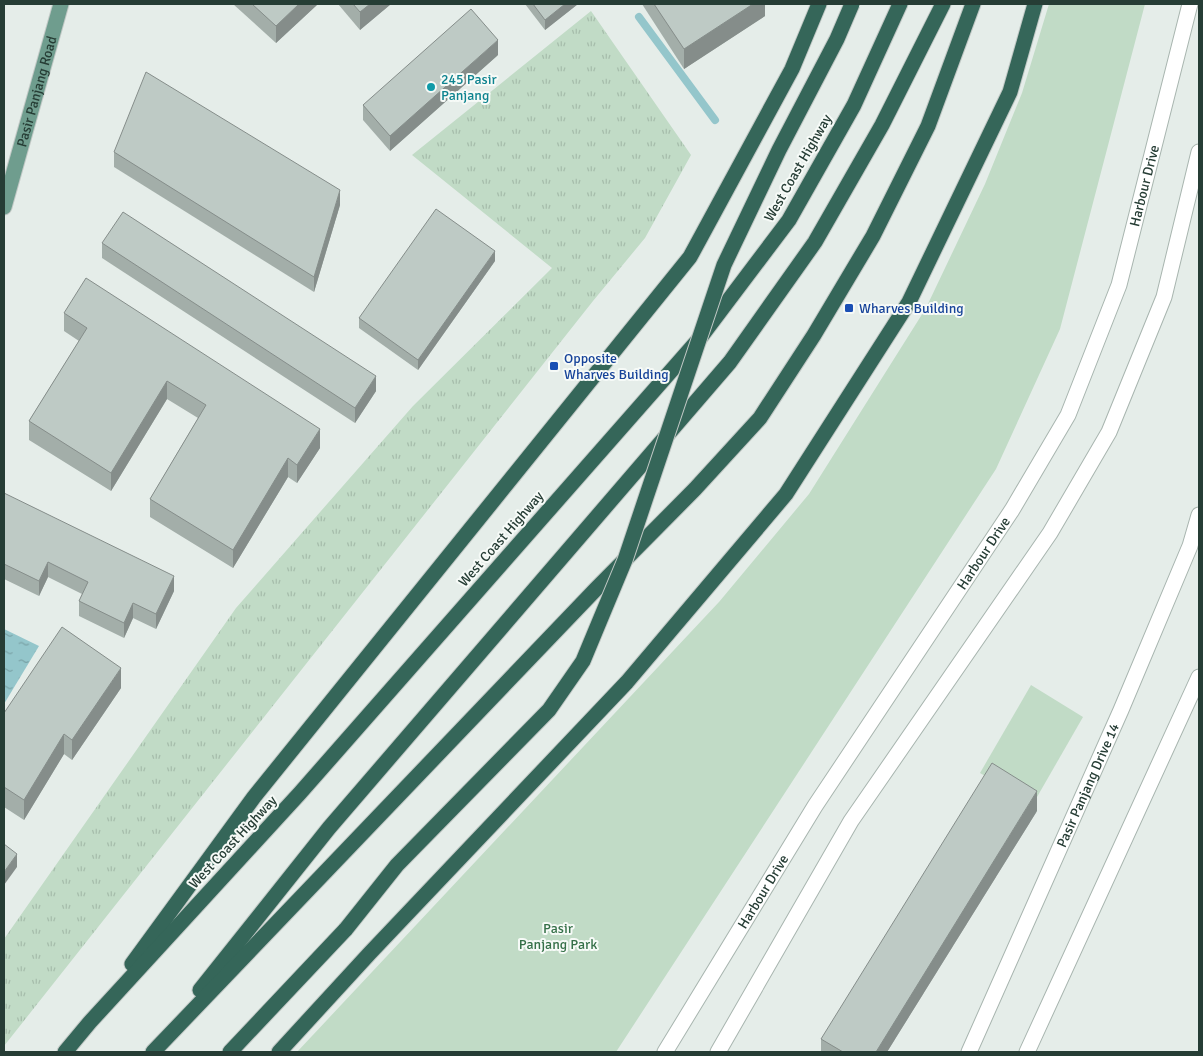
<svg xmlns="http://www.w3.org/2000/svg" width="1203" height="1056" font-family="Signika,sans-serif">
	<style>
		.grass { fill: url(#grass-tufts) }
		.park { fill: #c1dbc6 }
		.water { fill: url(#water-ripples) }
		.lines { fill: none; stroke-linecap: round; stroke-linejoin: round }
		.stream { stroke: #94c6cb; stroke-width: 8 }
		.minor-casing { stroke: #a8b5af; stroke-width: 17 }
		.major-casing { stroke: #c2c9c6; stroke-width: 17 }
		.highway-casing { stroke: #c2c9c6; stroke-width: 17 }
		.minor { stroke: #fff; stroke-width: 15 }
		.major { stroke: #6f9d8e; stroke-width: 15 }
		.highway { stroke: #356659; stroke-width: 15 }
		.highway-bridge-casing { stroke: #c2c9c6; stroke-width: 17; stroke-linecap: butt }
		.highway-bridge { stroke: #356659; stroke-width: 15 }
		.wall { fill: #a3aea9 }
		.shaded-wall { fill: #858d8a }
		.building { fill: #becac5; stroke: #858d8a }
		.culture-dot { fill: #0f9aa8; stroke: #f6faf7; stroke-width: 2 }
		.transit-dot { fill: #1a4fb4; stroke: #f6faf7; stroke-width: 2 }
		.labels { text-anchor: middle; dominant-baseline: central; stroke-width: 4; stroke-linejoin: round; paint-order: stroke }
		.culture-label { font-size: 14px; fill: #0d838f; stroke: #f6faf7; text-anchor: start }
		.street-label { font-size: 14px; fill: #263d35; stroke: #f6faf7 }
		.transit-label { font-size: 14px; fill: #164399; stroke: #f6faf7; text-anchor: start }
		.park-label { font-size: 14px; fill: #357048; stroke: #f6faf7 }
	</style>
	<defs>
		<pattern id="grass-tufts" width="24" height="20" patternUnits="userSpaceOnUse" patternTransform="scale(1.25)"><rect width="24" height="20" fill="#c1dbc6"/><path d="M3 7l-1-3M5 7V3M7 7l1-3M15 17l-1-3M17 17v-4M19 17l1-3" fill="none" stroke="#a6bdab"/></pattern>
		<pattern id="water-ripples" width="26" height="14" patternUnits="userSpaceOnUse" patternTransform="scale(1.25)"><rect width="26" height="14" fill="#94c6cb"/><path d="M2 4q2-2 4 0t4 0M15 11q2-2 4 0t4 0" fill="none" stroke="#79a2a6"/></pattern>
	</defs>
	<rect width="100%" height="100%" fill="#e5ede9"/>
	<polygon class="grass" points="591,11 691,155 645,238 593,301 4,1046 4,939 236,608 413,406 552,268 412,155"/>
	<g class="park">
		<polygon points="1049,4 1145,4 1060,329 996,469 616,1052 297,1052 719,602 809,494 926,308 985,184 1022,93"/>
		<polygon points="1031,685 1083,717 1033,804 980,773"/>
	</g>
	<polygon class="water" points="4,629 39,646 4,704"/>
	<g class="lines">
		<polyline class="stream" points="639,17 715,120"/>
		<defs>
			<g id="minor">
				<path id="s1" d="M665 1052 815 806 1012 510 1068 415 1119 285 1190 4"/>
				<polyline points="718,1052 851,821 1050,533 1109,432 1164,297 1199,152"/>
				<path id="s2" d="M969 1052 1121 710 1190 546 1199 515"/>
				<polyline points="1027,1052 1199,677"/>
			</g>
			<g id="major">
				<path id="s3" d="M4 207 61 4"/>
			</g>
			<g id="highway">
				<polyline points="132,964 254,797 690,257 792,69 819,4"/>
				<polyline points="200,990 329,828 730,362 815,242 882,125 943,4"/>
				<polyline points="65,1052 90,1022 300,793 700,338 789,220 854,105 900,4"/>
				<polyline points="153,1052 596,589 695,489 760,418 814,335 873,236 928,126 973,4"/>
				<polyline points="230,1052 346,929"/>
				<polyline points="279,1052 369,954 627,682 786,494 909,302 1010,92 1035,4"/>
			</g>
		</defs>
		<use href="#minor" class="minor-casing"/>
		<use href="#major" class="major-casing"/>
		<use href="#highway" class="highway-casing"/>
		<use href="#minor" class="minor"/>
		<use href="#major" class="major"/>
		<use href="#highway" class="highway"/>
		<defs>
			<polyline id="highway-bridge" points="346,929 397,865 549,710 583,661 625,560 724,265 779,150 837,39 852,4"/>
		</defs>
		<use href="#highway-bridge" class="highway-bridge-casing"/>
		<use href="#highway-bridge" class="highway-bridge"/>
	</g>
	<g class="wall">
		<polygon points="233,4 318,4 276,43"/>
		<polygon points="338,4 391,4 360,30"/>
		<polygon points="525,4 578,4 545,30"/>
		<polygon points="642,4 765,4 765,16 684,69"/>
		<polygon points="498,55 390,151 363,120 363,105"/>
		<polygon points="114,152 340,205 314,292 114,167"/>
		<polygon points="102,243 376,391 355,423 102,258"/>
		<polygon points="495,261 418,370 359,328 359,318"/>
		<polygon points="64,313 320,448 297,483 288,477 233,568 150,517 150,499 198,418 167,399 111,491 29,440 29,421 79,341 64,331"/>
		<polygon points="4,493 174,591 156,629 133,618 124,638 79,616 79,601 82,594 48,577 39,596 4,579"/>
		<polygon points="121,688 72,760 64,754 24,820 4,807 4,713"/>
		<polygon points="1037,811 887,1052 821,1052 821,1039"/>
	</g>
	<g class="shaded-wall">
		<polygon points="299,4 318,4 276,43 276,26"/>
		<polygon points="370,4 391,4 360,30 360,12"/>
		<polygon points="565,4 578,4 545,30 545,20"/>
		<polygon points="753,4 765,4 765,16 684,69 684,49"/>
		<polygon points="498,40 498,55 390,151 390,136"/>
		<polygon points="340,190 340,205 314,292 314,277"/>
		<polygon points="495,251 495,261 418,370 418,360"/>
		<polygon points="376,376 376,391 355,423 355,408"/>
		<polygon points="167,381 167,399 111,491 111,473"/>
		<polygon points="320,429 320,448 297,483 297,465"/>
		<polygon points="288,458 288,477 233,568 233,550"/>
		<polygon points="48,562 48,577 39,596 39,581"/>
		<polygon points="174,576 174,591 156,629 156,614"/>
		<polygon points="133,603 133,618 124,638 124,623"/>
		<polygon points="121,668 121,688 72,760 72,740"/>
		<polygon points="64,734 64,754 24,820 24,800"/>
		<polygon points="1037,791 1037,811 887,1052 876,1052"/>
		<polygon points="17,854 17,867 4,885 4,872"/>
	</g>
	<g class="building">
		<polygon points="252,4 299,4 276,26"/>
		<polygon points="353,4 370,4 360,12"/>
		<polygon points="533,4 565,4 545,20"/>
		<polygon points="654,4 753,4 684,49"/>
		<polygon points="471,9 498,40 390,136 363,105"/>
		<polygon points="146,72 340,190 314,277 114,152"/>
		<polygon points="436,209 495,251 418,360 359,318"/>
		<polygon points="123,212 376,376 355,408 102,243"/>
		<polygon points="86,278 320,429 297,465 288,458 233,550 150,499 206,405 167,381 111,473 29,421 87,328 64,313"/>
		<polygon points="4,493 174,576 156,614 133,603 124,623 79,601 88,582 48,562 39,581 4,564"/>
		<polygon points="62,627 121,668 72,740 64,734 24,800 4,787 4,713"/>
		<polygon points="992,763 1037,791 876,1052 843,1052 821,1039"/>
		<polygon points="4,844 17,854 4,872"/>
	</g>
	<circle class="culture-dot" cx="431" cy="87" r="5"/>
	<g class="transit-dot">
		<rect x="844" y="303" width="10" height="10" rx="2.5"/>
		<rect x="549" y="361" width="10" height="10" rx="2.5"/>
	</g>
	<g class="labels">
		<g class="culture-label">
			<text x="441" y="79">245 Pasir<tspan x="441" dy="16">Panjang</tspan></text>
		</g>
		<g class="street-label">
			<text stroke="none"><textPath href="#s3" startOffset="120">Pasir Panjang Road</textPath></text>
			<text transform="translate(798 168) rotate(-60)">West Coast Highway</text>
			<text stroke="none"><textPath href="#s1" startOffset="996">Harbour Drive</textPath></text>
			<text transform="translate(501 539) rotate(-49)">West Coast Highway</text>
			<text stroke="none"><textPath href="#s1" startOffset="592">Harbour Drive</textPath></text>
			<text stroke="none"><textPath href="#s2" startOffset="292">Pasir Panjang Drive 14</textPath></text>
			<text transform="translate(233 842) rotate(-47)">West Coast Highway</text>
			<text stroke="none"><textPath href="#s1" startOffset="188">Harbour Drive</textPath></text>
		</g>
		<g class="transit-label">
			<text x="859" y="308">Wharves Building</text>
			<text x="564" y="358">Opposite<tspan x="564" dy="16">Wharves Building</tspan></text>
		</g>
		<g class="park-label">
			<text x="558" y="928">Pasir<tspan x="558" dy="16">Panjang Park</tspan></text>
		</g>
	</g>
	<rect width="1203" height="1056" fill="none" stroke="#263d35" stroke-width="10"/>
</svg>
